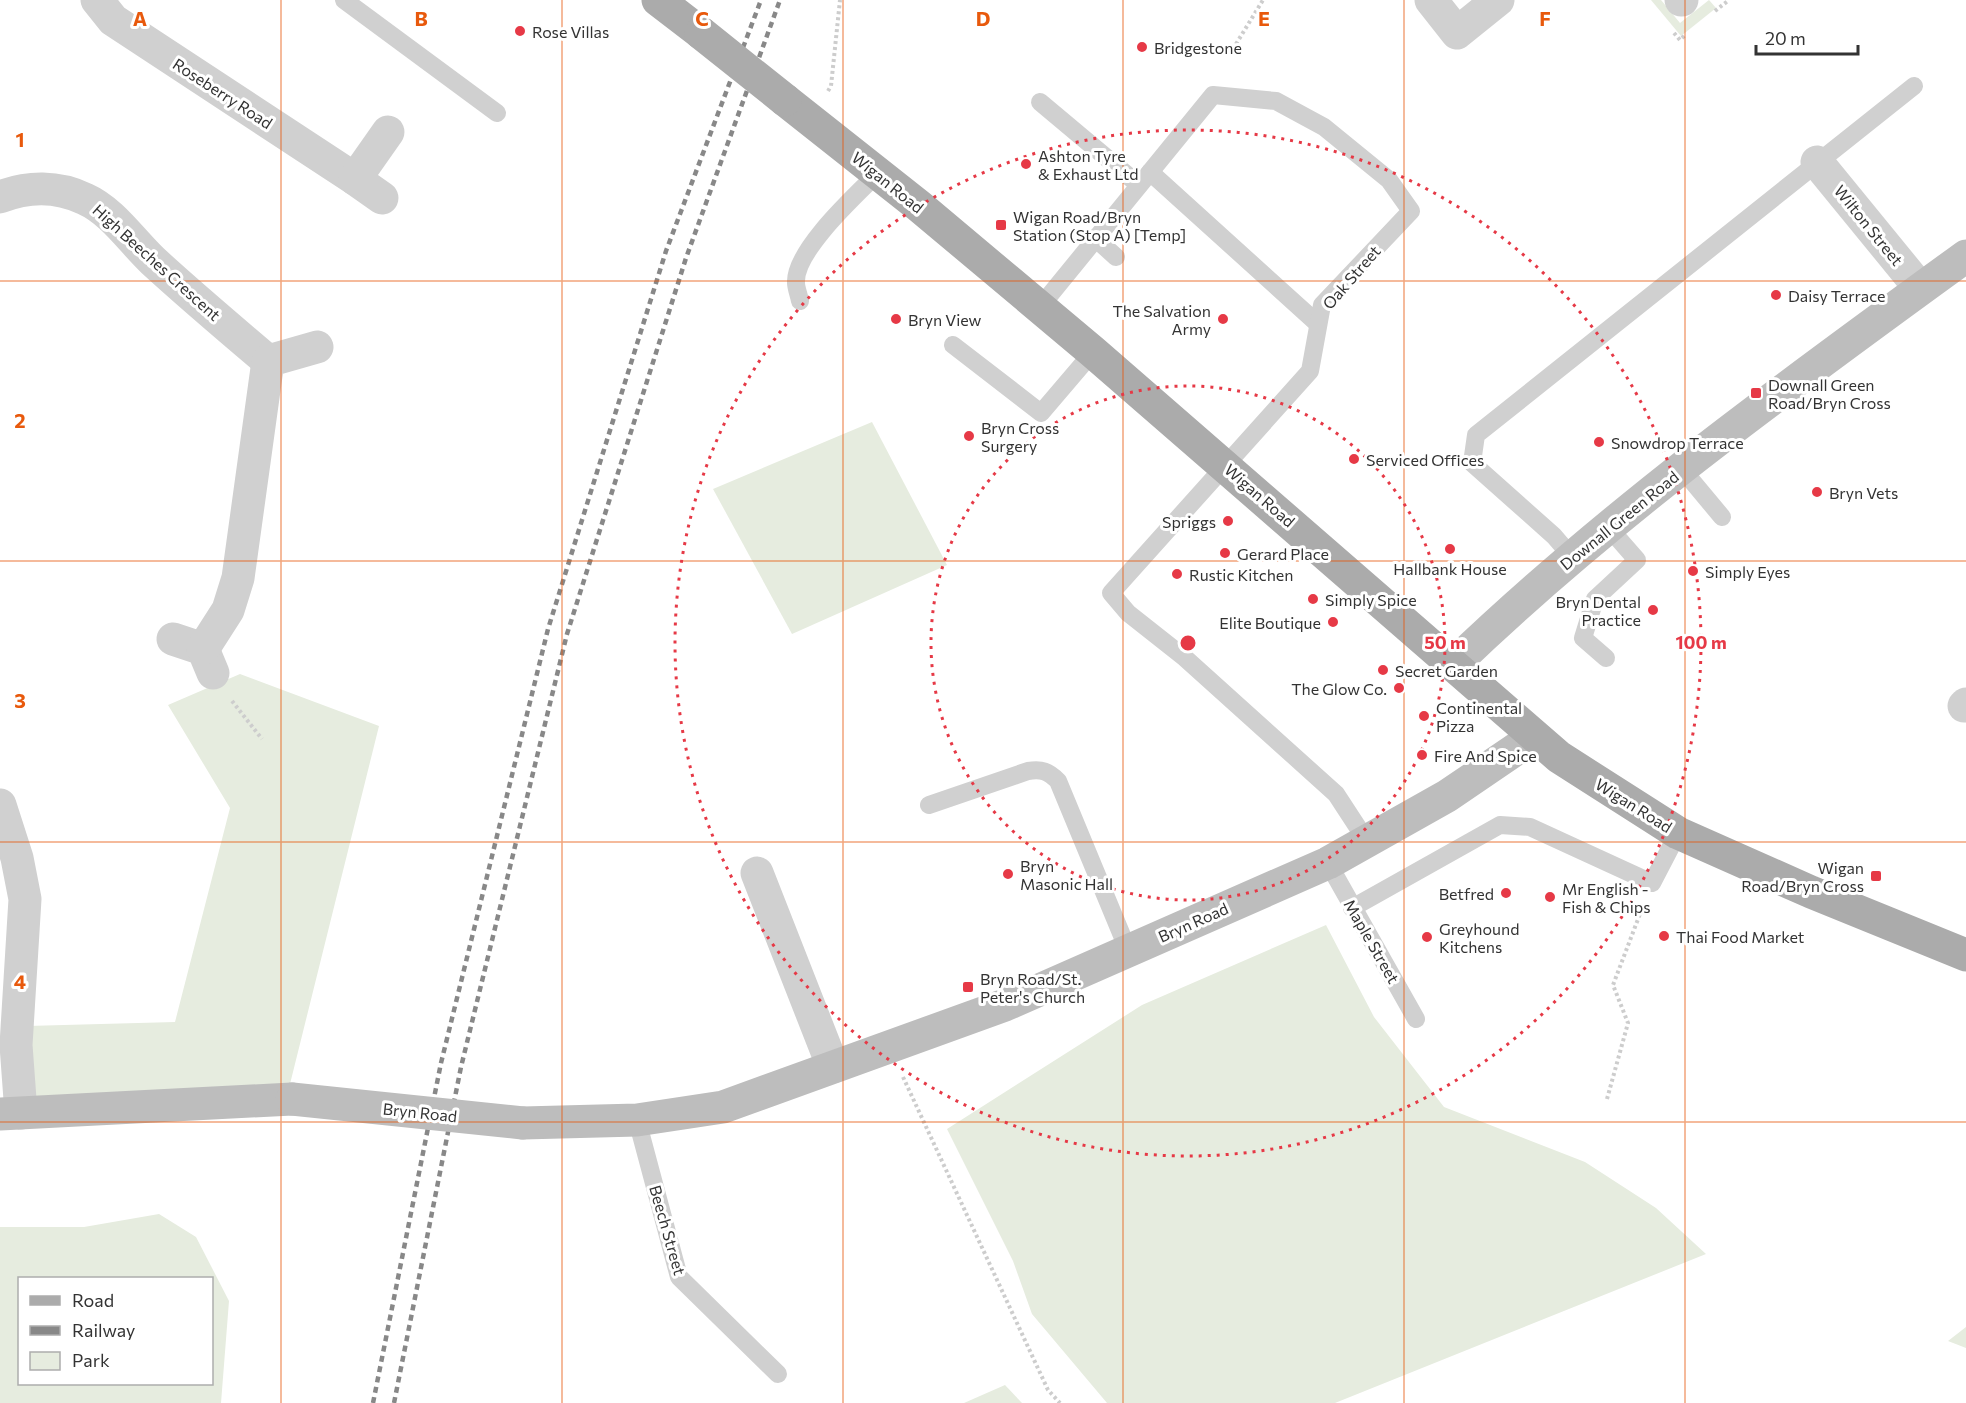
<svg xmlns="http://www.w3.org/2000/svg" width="1966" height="1403" font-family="Commissioner,sans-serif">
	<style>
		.green { fill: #e6ecdf; fill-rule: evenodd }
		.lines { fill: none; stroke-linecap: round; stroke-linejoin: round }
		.path { stroke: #cdcdcd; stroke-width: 4; stroke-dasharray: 3 3; stroke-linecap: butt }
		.service { stroke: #d0d0d0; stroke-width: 18 }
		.minor { stroke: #d0d0d0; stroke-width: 33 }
		.secondary { stroke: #bdbdbd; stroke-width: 33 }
		.primary { stroke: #ababab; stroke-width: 33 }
		.rail { stroke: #888; stroke-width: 4.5; stroke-dasharray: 6 4.5; stroke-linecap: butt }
		.secondary-bridge { stroke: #bdbdbd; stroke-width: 33 }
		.primary-bridge { stroke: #ababab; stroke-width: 33 }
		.grid { fill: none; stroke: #e8590c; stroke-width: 1.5; stroke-opacity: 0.55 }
		.ring { fill: none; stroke: #e63946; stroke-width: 3; stroke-dasharray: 3 6 }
		.poi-dot { fill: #e63946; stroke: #fff; stroke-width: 2 }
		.labels { text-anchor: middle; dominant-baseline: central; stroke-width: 6; stroke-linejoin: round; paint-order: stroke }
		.poi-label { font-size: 16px; fill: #333; stroke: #fff; text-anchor: start }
		.street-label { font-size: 16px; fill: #333; stroke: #fff }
		.grid-label { font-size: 20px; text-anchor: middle; font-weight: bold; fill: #e8590c; stroke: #fff; stroke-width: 6; stroke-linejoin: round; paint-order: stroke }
		.centre { fill: #e63946; stroke: #fff; stroke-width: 3 }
		.ring-label { font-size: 18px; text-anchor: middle; font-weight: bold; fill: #e63946; stroke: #fff; stroke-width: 6; stroke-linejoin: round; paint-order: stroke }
	</style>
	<rect width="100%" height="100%" fill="#fff"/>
	<g class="green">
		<polygon points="1651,0 1661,0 1680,23 1709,0 1716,8 1681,36"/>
		<polygon points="872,422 947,565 792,634 713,489"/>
		<polygon points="240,674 379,726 290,1084 27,1107 27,1026 175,1022 230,808 168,705"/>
		<polygon points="1326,925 1374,1017 1444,1107 1585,1162 1656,1208 1706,1254 1335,1403 1107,1403 1032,1314 1013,1261 947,1129 1142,1005"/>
		<path d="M159 1214 196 1237 229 1301 221 1403H0V1227H84ZM20 1278H212V1384H20Z"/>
		<polygon points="1966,1327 1966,1348 1948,1341"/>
		<polygon points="1005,1385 1022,1403 964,1403"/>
	</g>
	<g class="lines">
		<g class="path">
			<polyline points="1715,11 1729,0"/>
			<polyline points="1674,33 1680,40 1686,34"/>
			<polyline points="1236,44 1263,0"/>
			<polyline points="828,91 831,86 840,0"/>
			<polyline points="232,701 262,739"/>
			<polyline points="903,1077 1048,1390 1060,1403"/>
			<polyline points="1607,1099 1628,1023 1613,985 1643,906"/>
		</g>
		<g class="service">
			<polyline points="344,0 497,113"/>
			<polyline points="1040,102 1139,185"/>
			<polyline points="1150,172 1318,324"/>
			<polyline points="1095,238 1116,257"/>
			<path d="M800 301C799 295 796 288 796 283 794 251 856 195 878 173"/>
			<polyline points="1040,307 1213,95 1276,101 1324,127 1389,180 1411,211 1322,305 1310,371 1111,593 1128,613 1185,658 1336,794 1368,843"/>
			<polyline points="953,345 1041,413 1093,352"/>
			<polyline points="1682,469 1722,517"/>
			<polyline points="1572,557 1554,536 1472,463 1476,435 1914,86"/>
			<polyline points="1606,658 1583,638 1595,599 1637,560 1609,528"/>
			<path d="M929 805 1028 771C1042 769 1048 771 1058 781L1128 950"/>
			<polyline points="1328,863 1416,1019"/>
			<polyline points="1352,908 1500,825 1530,827 1652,883 1678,833"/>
			<polyline points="637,1120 679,1277 778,1374"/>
		</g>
		<g class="minor">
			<polyline points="97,0 113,20 355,179"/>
			<polyline points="1431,0 1457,33 1498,0"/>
			<polyline points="1681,0 1682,0"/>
			<polyline points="1817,162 1920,288"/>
			<path d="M0 197C28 186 58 186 85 199 112 211 131 240 153 261 190 295 229 328 268 361"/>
			<polyline points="382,198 355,179 388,132"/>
			<polyline points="173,639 203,649 213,673"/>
			<polyline points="203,649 228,610 238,578 268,361 317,347"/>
			<polyline points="1964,706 1966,704"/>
			<polyline points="0,805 17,858 25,899 16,1045 21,1113"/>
			<polyline points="757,873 833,1067"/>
		</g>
		<g class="secondary">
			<path d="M1454 664C1611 513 1790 384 1966 256"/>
			<polyline points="0,1114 292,1099"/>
			<polyline points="523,1123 637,1120 723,1107 1005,1005 1328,863 1447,796 1534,737"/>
		</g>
		<g class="primary">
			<polyline points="658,0 701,33"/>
			<polyline points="785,100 919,206 1093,352 1559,757 1678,833 1811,892 1966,955"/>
		</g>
		<g class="rail">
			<polyline points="373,1403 441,1063 548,629 666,251 761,0"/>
			<polyline points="394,1403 461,1067 567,634 686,258 780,0"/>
		</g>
		<polyline class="secondary-bridge" points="292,1099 523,1123"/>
		<polyline class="primary-bridge" points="701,33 785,100"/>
	</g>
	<path class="grid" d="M281 0V1403M562 0V1403M843 0V1403M1123 0V1403M1404 0V1403M1685 0V1403M0 281H1966M0 561H1966M0 842H1966M0 1122H1966"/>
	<g class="ring">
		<circle cx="1188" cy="643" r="257"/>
		<circle cx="1188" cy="643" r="513"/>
	</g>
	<g class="poi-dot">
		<circle cx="520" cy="31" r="6"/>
		<circle cx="1142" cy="47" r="6"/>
		<circle cx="1026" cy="164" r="6"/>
		<rect x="995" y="219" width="12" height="12" rx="3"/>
		<circle cx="1776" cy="295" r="6"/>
		<circle cx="896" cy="319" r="6"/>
		<circle cx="1223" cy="319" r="6"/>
		<rect x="1750" y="387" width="12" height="12" rx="3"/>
		<circle cx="969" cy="436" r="6"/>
		<circle cx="1599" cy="442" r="6"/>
		<circle cx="1354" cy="459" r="6"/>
		<circle cx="1817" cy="492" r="6"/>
		<circle cx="1228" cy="521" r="6"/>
		<circle cx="1450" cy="549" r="6"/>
		<circle cx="1225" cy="553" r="6"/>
		<circle cx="1693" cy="571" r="6"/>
		<circle cx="1177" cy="574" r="6"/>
		<circle cx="1313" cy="599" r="6"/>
		<circle cx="1653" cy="610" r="6"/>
		<circle cx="1333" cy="622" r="6"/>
		<circle cx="1383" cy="670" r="6"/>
		<circle cx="1399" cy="688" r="6"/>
		<circle cx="1424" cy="716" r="6"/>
		<circle cx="1422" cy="755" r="6"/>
		<circle cx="1008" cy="874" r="6"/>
		<rect x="1870" y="870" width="12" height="12" rx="3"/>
		<circle cx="1506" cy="893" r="6"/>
		<circle cx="1550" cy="897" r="6"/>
		<circle cx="1664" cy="936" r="6"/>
		<circle cx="1427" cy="937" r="6"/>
		<rect x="962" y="981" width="12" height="12" rx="3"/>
	</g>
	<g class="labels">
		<g class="poi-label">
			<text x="532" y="31">Rose Villas</text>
			<text x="1154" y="47">Bridgestone</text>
			<text x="1038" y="155">Ashton Tyre<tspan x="1038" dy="18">&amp; Exhaust Ltd</tspan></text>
			<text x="1013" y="216">Wigan Road/Bryn<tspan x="1013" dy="18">Station (Stop A) [Temp]</tspan></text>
			<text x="1788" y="295">Daisy Terrace</text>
			<text x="1211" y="310" text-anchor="end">The Salvation<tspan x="1211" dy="18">Army</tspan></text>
			<text x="908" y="319">Bryn View</text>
			<text x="1768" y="384">Downall Green<tspan x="1768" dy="18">Road/Bryn Cross</tspan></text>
			<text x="981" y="427">Bryn Cross<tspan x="981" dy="18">Surgery</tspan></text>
			<text x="1611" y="442">Snowdrop Terrace</text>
			<text x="1366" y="459">Serviced Offices</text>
			<text x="1829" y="492">Bryn Vets</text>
			<text x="1216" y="521" text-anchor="end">Spriggs</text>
			<text x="1237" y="553">Gerard Place</text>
			<text x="1450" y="568" text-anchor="middle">Hallbank House</text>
			<text x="1705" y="571">Simply Eyes</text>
			<text x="1189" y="574">Rustic Kitchen</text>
			<text x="1325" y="599">Simply Spice</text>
			<text x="1641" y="601" text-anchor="end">Bryn Dental<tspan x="1641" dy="18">Practice</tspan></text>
			<text x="1321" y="622" text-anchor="end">Elite Boutique</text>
			<text x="1395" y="670">Secret Garden</text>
			<text x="1387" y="688" text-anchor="end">The Glow Co.</text>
			<text x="1436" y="707">Continental<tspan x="1436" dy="18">Pizza</tspan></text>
			<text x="1434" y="755">Fire And Spice</text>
			<text x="1020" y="865">Bryn<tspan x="1020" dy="18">Masonic Hall</tspan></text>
			<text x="1864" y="867" text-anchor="end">Wigan<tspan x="1864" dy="18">Road/Bryn Cross</tspan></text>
			<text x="1562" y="888">Mr English -<tspan x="1562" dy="18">Fish &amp; Chips</tspan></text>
			<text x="1494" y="893" text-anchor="end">Betfred</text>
			<text x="1439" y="928">Greyhound<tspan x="1439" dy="18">Kitchens</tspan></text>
			<text x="1676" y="936">Thai Food Market</text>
			<text x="980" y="978">Bryn Road/St.<tspan x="980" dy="18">Peter's Church</tspan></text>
		</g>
		<g class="street-label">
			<text transform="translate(223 93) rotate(33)">Roseberry Road</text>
			<text transform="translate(888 182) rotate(39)">Wigan Road</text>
			<text transform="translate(1869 225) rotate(51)">Wilton Street</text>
			<text transform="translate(157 262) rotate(42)">High Beeches Crescent</text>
			<text transform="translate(1351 277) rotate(-49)">Oak Street</text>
			<text transform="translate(1260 495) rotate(41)">Wigan Road</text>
			<text transform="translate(1619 520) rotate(-39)">Downall Green Road</text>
			<text transform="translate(1634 805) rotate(32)">Wigan Road</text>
			<text transform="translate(1193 922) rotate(-24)">Bryn Road</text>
			<text transform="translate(1372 941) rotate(60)">Maple Street</text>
			<text transform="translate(420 1112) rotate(6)">Bryn Road</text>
			<text transform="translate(668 1230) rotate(74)">Beech Street</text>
		</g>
	</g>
	<g class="grid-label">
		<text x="140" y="26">A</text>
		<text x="421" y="26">B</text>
		<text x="702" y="26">C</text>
		<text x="983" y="26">D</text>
		<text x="1264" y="26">E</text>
		<text x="1545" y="26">F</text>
		<text x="20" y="147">1</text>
		<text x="20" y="428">2</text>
		<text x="20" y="708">3</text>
		<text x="20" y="989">4</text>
	</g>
	<circle cx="1188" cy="643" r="9" class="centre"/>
	<g class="ring-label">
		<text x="1445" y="649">50 m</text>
		<text x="1701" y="649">100 m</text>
	</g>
	<rect x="18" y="1277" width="195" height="108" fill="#ffffff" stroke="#adadad" stroke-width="1.5"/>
	<rect x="30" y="1296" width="30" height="9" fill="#ababab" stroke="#adadad" stroke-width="1.5"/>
	<text x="72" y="1307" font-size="18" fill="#333333">Road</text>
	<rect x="30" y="1326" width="30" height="9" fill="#888888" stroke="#adadad" stroke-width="1.5"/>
	<text x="72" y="1337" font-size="18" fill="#333333">Railway</text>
	<rect x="30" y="1352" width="30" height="18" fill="#e6ecdf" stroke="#adadad" stroke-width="1.5"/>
	<text x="72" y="1367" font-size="18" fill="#333333">Park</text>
	<path d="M1756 45v9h102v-9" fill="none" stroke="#333333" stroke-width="3"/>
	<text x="1765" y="45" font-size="18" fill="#333333" stroke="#ffffff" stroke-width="4.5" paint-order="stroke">20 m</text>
</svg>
